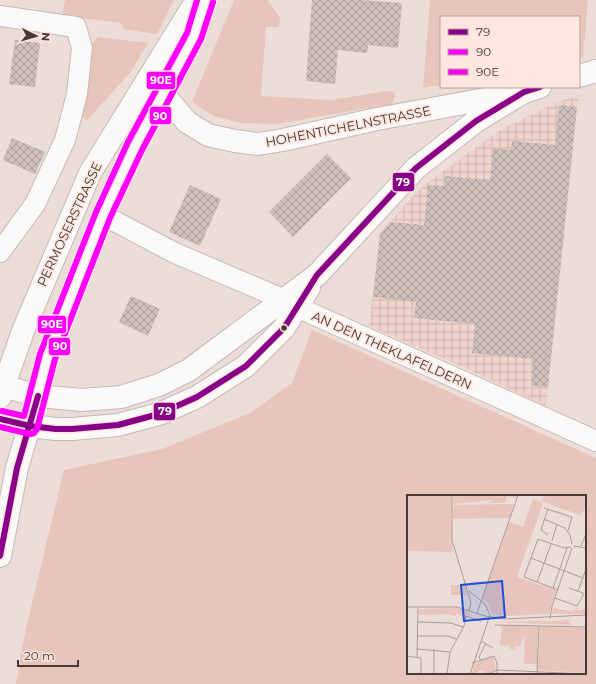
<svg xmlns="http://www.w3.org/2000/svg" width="596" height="684" font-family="Montserrat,sans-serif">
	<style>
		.industrial { fill: url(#industrial-grid) }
		.green { fill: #e8c5bb; fill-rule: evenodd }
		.building { fill: url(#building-cross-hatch) }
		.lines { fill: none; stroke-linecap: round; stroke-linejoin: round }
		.street-casing { stroke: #c5b9b5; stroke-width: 22 }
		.secondary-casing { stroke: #c5b9b5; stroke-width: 24 }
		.primary-casing { stroke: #c5b9b5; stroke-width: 24 }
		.street { stroke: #fcfaf9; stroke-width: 20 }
		.secondary { stroke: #fcfaf9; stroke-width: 22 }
		.primary { stroke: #fcfaf9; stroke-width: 22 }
		.bus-1-casing { stroke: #ffe7e0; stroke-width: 9 }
		.bus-2-casing { stroke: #ffe7e0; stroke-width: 9 }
		.bus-3-casing { stroke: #ffe7e0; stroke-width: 9 }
		.bus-1 { stroke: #808; stroke-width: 6 }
		.bus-2 { stroke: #f0f; stroke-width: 6 }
		.bus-3 { stroke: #f0f; stroke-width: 6 }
		.bus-dot { fill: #453936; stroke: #ffe7e0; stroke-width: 1.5 }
		.labels { text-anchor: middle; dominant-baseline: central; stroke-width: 3.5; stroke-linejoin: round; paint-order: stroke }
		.street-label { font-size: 13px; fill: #453936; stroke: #ffe7e0 }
		.inset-road { fill: none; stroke: #aa9b97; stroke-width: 1 }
		.view { fill: #1d4ed8; fill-opacity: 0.15; stroke: #1d4ed8; stroke-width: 2 }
		.inset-edge { fill: none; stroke: #453936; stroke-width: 2 }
		.line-badge { stroke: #ffe7e0; stroke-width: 1.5 }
		.badge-label { font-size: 11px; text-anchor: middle; font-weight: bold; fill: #fff }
	</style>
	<defs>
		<pattern id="industrial-grid" width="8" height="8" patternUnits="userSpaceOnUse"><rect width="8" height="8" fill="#f0d4cb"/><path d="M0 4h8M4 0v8" fill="none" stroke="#cfb7af"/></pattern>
		<pattern id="building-cross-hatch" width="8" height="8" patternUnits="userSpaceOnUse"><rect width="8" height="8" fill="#cdc0bc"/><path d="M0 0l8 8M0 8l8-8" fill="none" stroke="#a89d9a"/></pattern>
	</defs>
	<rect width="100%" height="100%" fill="#edddd8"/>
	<polygon class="industrial" points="580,95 577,107 546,406 456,364 369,326 380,234 409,200 427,183 500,130 558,102"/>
	<g class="green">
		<polygon points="65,0 174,0 157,34 123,29 121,23 64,16 63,12"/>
		<polygon points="234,0 268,0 280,18 279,27 266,27 261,96 331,100 387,91 393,92 395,97 392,104 277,124 240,123 214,116 192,102"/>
		<polygon points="430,0 588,0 583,57 579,58 579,17 441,17 441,85 423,88"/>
		<polygon points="98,37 148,43 130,73 87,120 78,114 88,48"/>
		<path d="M312 330 596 458V684H16L26 628 64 470 162 449 250 413 292 383ZM408 496H585V673H408Z"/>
	</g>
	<g class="building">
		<polygon points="312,0 362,0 402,3 398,48 368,45 367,53 338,50 335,84 306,81"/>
		<polygon points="15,40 40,43 35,87 9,84"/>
		<polygon points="559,105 577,107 548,387 531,386 533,359 472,353 475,324 414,318 416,302 373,297 380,234 390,222 424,225 428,185 444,186 445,176 490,180 493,148 511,150 512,141 555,145"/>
		<polygon points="12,138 45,152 35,174 3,160"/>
		<polygon points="327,154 351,178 293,237 269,212"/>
		<polygon points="190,185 221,199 200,246 169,232"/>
		<polygon points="131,296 160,309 148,336 119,322"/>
	</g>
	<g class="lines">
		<defs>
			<g id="street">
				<polyline points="0,16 76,27 82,48 77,94 65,140 35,204 0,252"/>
				<polyline points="103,215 175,253 285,300 297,307 596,441"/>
			</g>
			<g id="secondary">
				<polyline points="579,76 596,71"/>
				<polyline points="163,94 187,122 208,135 235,141 258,144 283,140 377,119 524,92 540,87"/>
				<polyline points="0,385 38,396 82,400 121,397 159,385 189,370 317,275 416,168 476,121 524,92"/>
				<polyline points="0,419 30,426 56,429 72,429 118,425 159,414 197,397 246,366 284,328 309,288"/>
			</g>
			<g id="primary">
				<polyline points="0,397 23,331 90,173 195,3"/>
				<polyline points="0,556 17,468 38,396 47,357 103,215 135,146 194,36 205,0"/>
			</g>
		</defs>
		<use href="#street" class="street-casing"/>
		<use href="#secondary" class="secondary-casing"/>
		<use href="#primary" class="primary-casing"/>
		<use href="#street" class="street"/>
		<use href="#secondary" class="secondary"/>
		<use href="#primary" class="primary"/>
		<defs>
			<g id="bus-1">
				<polyline points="0,419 30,426 56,429 72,429 118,425 159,414 197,397 246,366 284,328 317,275 416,168 476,121 524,92 540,87"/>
				<polyline points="0,556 17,468 38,396"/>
			</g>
			<polyline id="bus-2" points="0,427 30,434 34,433 37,429 55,359 110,218 142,150 201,39 213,2"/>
			<polyline id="bus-3" points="2,411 24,416 40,354 96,212 128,142 187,33 197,0"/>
		</defs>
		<use href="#bus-1" class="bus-1-casing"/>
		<use href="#bus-2" class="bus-2-casing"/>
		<use href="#bus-3" class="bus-3-casing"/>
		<use href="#bus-1" class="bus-1"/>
		<use href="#bus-2" class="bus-2"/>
		<use href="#bus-3" class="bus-3"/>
	</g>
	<circle class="bus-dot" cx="284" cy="328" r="3.5"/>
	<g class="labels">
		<g class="street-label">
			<text transform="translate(348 126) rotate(-11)">HOHENTICHELNSTRASSE</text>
			<text transform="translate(69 224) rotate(-65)">PERMOSERSTRASSE</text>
			<text transform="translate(392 350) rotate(24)">AN DEN THEKLAFELDERN</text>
		</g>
	</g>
	<g transform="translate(407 495)">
		<rect width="179" height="179" fill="#edddd8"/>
		<path d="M46 0H87V5L47 9ZM138 0H179V13L173 20 134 6ZM126 4 136 8 110 82 149 95 142 119 101 121 85 119 81 108 75 105 102 27 116 32ZM44 90H58L60 100H44ZM50 113 59 116 64 120H60L59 117 58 122 49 119V121L39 119 12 120V114ZM95 131H118L114 151H108V155L103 154V151L93 150ZM133 132H148L146 176 131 175ZM86 161 89 175 79 179 76 175 65 179 67 169Z" fill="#e8c5bb"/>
		<path d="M88 0H110L109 3 100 1 98 8H82L87 5ZM176 3 170 11 165 9 159 15 150 12 151 6ZM170 112 171 115 179 114V119H145L146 113 167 117ZM161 125 164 130 85 127 145 126H143V128L146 126ZM112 131H118V142H115L114 151H110L108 141Z" fill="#e8c5bb"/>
		<path d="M44 9V24H13L22 10Z" fill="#e8c5bb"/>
		<path d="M1 0H44V9L22 10 13 24H44L46 57 0 56ZM107 9 102 23 46 24 47 10ZM118 131 131 132 130 169H117ZM148 132 179 133V178L146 176Z" fill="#e8c5bb"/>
		<path class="inset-road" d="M45 0V45L64 108 62 115M137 13 165 22 161 36M141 14 134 35 141 40M137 24 158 33 163 40 165 49M145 46 150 29M167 51 179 53M174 51 179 39M124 63 176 83M130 87 144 49M146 93 160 53M162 93 176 98V101M151 95 117 82 131 44 157 53 164 52M62 96 78 109 83 120 63 179M171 96 179 74M148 103 170 111 176 101M0 112H50L78 121 99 124 179 120M70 118 111 0M143 124 145 111 165 53M11 127 44 128 56 132M88 130 179 132M11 141H41L49 144M74 146 86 153M10 154 43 157M0 161 14 163V179M10 162 11 112M74 166 72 162 79 148M65 168 87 161 90 168V179M0 174V161M27 179V154M40 179 43 157 57 131 59 121 74 126M81 179 90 175 179 179M130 179 132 131"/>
		<path class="view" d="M95 86 98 122 57 126 54 90Z"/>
		<rect width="179" height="179" class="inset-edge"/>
	</g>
	<g class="line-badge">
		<rect x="146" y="71" width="30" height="19" rx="4" fill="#f0f"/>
		<rect x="149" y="106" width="23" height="19" rx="4" fill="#f0f"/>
		<rect x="392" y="172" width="23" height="20" rx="4" fill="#808"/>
		<rect x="37" y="315" width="30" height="19" rx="4" fill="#f0f"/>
		<rect x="48" y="337" width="23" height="19" rx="4" fill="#f0f"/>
		<rect x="153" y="402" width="23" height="19" rx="4" fill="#808"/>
	</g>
	<g class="badge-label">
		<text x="161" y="84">90E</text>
		<text x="160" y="120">90</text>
		<text x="403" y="186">79</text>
		<text x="52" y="328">90E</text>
		<text x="60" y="350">90</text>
		<text x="165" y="415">79</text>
	</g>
	<rect x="440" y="16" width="140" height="72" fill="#ffe7e0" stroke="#b5a19c"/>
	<rect x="448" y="29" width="20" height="6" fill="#880088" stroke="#b5a19c"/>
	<text x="476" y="36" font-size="12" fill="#453936">79</text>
	<rect x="448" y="49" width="20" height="6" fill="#ff00ff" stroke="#b5a19c"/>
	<text x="476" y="56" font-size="12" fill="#453936">90</text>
	<rect x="448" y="69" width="20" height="6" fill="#ff00ff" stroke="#b5a19c"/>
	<text x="476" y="76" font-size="12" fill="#453936">90E</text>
	<g transform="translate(36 36) rotate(95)" stroke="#ffe7e0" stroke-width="3" paint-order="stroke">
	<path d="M0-3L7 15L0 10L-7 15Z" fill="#453936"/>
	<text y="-6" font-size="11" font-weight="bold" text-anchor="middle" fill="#453936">N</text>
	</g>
	<path d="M18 660v6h60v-6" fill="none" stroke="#453936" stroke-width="2"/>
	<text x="24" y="660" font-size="12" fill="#453936" stroke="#ffe7e0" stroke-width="3" paint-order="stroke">20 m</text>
</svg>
